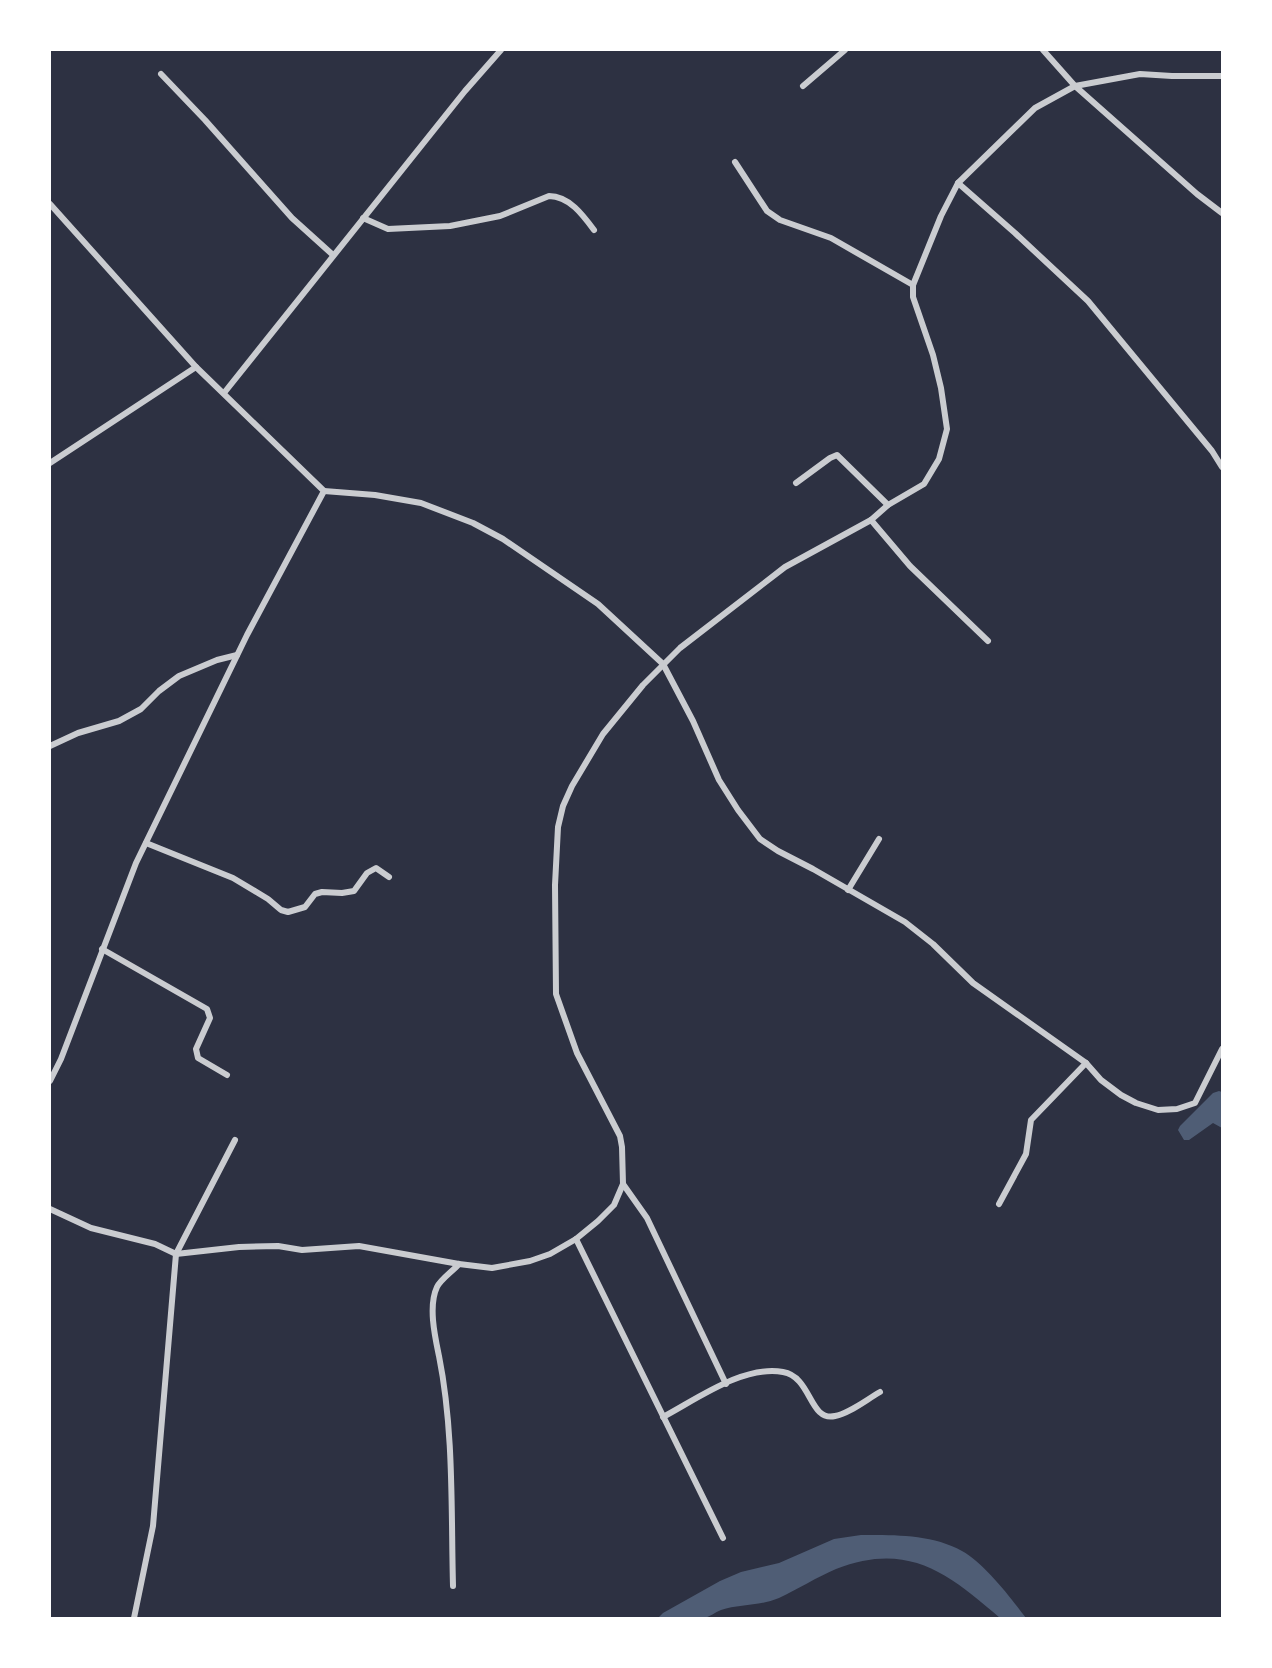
<svg xmlns="http://www.w3.org/2000/svg" width="1272" height="1668" font-family="Raleway,sans-serif">
	<style>
		.water { fill: #4f5d75 }
		.lines { fill: none; stroke-linecap: round; stroke-linejoin: round }
		.minor { stroke: #caccd0; stroke-width: 6 }
	</style>
	<rect width="100%" height="100%" fill="#2d3142"/>
	<g class="water">
		<polygon points="1219,1091 1222,1092 1222,1128 1213,1123 1189,1140 1184,1140 1178,1130 1180,1126 1213,1093"/>
		<path d="M861 1535C893 1535 932 1534 962 1551 984 1563 1011 1598 1026 1618H1000C948 1573 908 1541 836 1569 817 1577 798 1589 779 1598 760 1606 739 1604 721 1610 715 1612 710 1617 704 1618 691 1622 672 1619 658 1618L663 1613 720 1581 741 1572 779 1563 834 1539Z"/>
	</g>
	<g class="lines">
		<g class="minor">
			<polyline points="1043,50 1075,86 1197,194 1222,213"/>
			<polyline points="161,74 205,120 292,218 333,255"/>
			<polyline points="803,86 845,50"/>
			<polyline points="735,162 767,211 780,220 831,238 913,285"/>
			<polyline points="958,183 1015,233 1088,301 1212,451 1222,467"/>
			<polyline points="50,204 196,367 324,491 247,635 136,863 61,1059 50,1081"/>
			<path d="M363 218 388 229 450 226 500 216 549 196C569 196 583 215 594 230"/>
			<polyline points="224,393 465,91 501,50"/>
			<polyline points="50,463 196,367"/>
			<polyline points="796,483 830,458 837,455 888,505"/>
			<polyline points="324,491 375,495 421,503 473,523 503,539 598,604 663,664 693,721 719,780 738,810 760,839 778,851 813,869 905,922 933,944 973,983 1086,1063 1101,1080 1121,1095 1136,1103 1158,1110 1177,1109 1195,1103 1222,1049"/>
			<polyline points="871,520 910,566 988,641"/>
			<polyline points="50,746 78,733 119,721 141,709 159,691 179,676 217,660 237,655"/>
			<polyline points="146,843 233,878 268,899 281,910 288,912 305,907 315,894 322,892 342,893 354,891 367,873 376,868 389,877"/>
			<polyline points="848,890 879,839"/>
			<polyline points="102,949 207,1009 210,1018 196,1049 198,1058 227,1075"/>
			<polyline points="999,1204 1026,1154 1031,1120 1086,1063"/>
			<polyline points="50,1209 91,1228 155,1244 176,1254 239,1247 278,1246 302,1250 359,1246 459,1264 492,1268 530,1261 550,1254 576,1239 598,1221 614,1205 623,1184"/>
			<polyline points="576,1239 723,1538"/>
			<polyline points="726,1384 647,1218 623,1184 622,1147 620,1136 577,1053 556,994 555,885 558,827 563,806 572,786 603,734 643,685 680,648 785,567 871,520 888,505 924,484 939,459 947,429 941,388 933,355 913,297 913,285 941,216 958,183 1035,108 1075,86 1140,74 1172,76 1222,76"/>
			<path d="M663 1417C697 1399 743 1365 783 1372 812 1377 809 1422 835 1416 850 1413 866 1400 880 1392"/>
			<path d="M453 1586C451 1510 454 1431 439 1356 435 1337 428 1306 437 1287 441 1279 453 1271 459 1264"/>
			<polyline points="134,1618 153,1526 176,1254 235,1140"/>
		</g>
	</g>
	<rect width="1272" height="1668" fill="none" stroke="#ffffff" stroke-width="102"/>
</svg>
